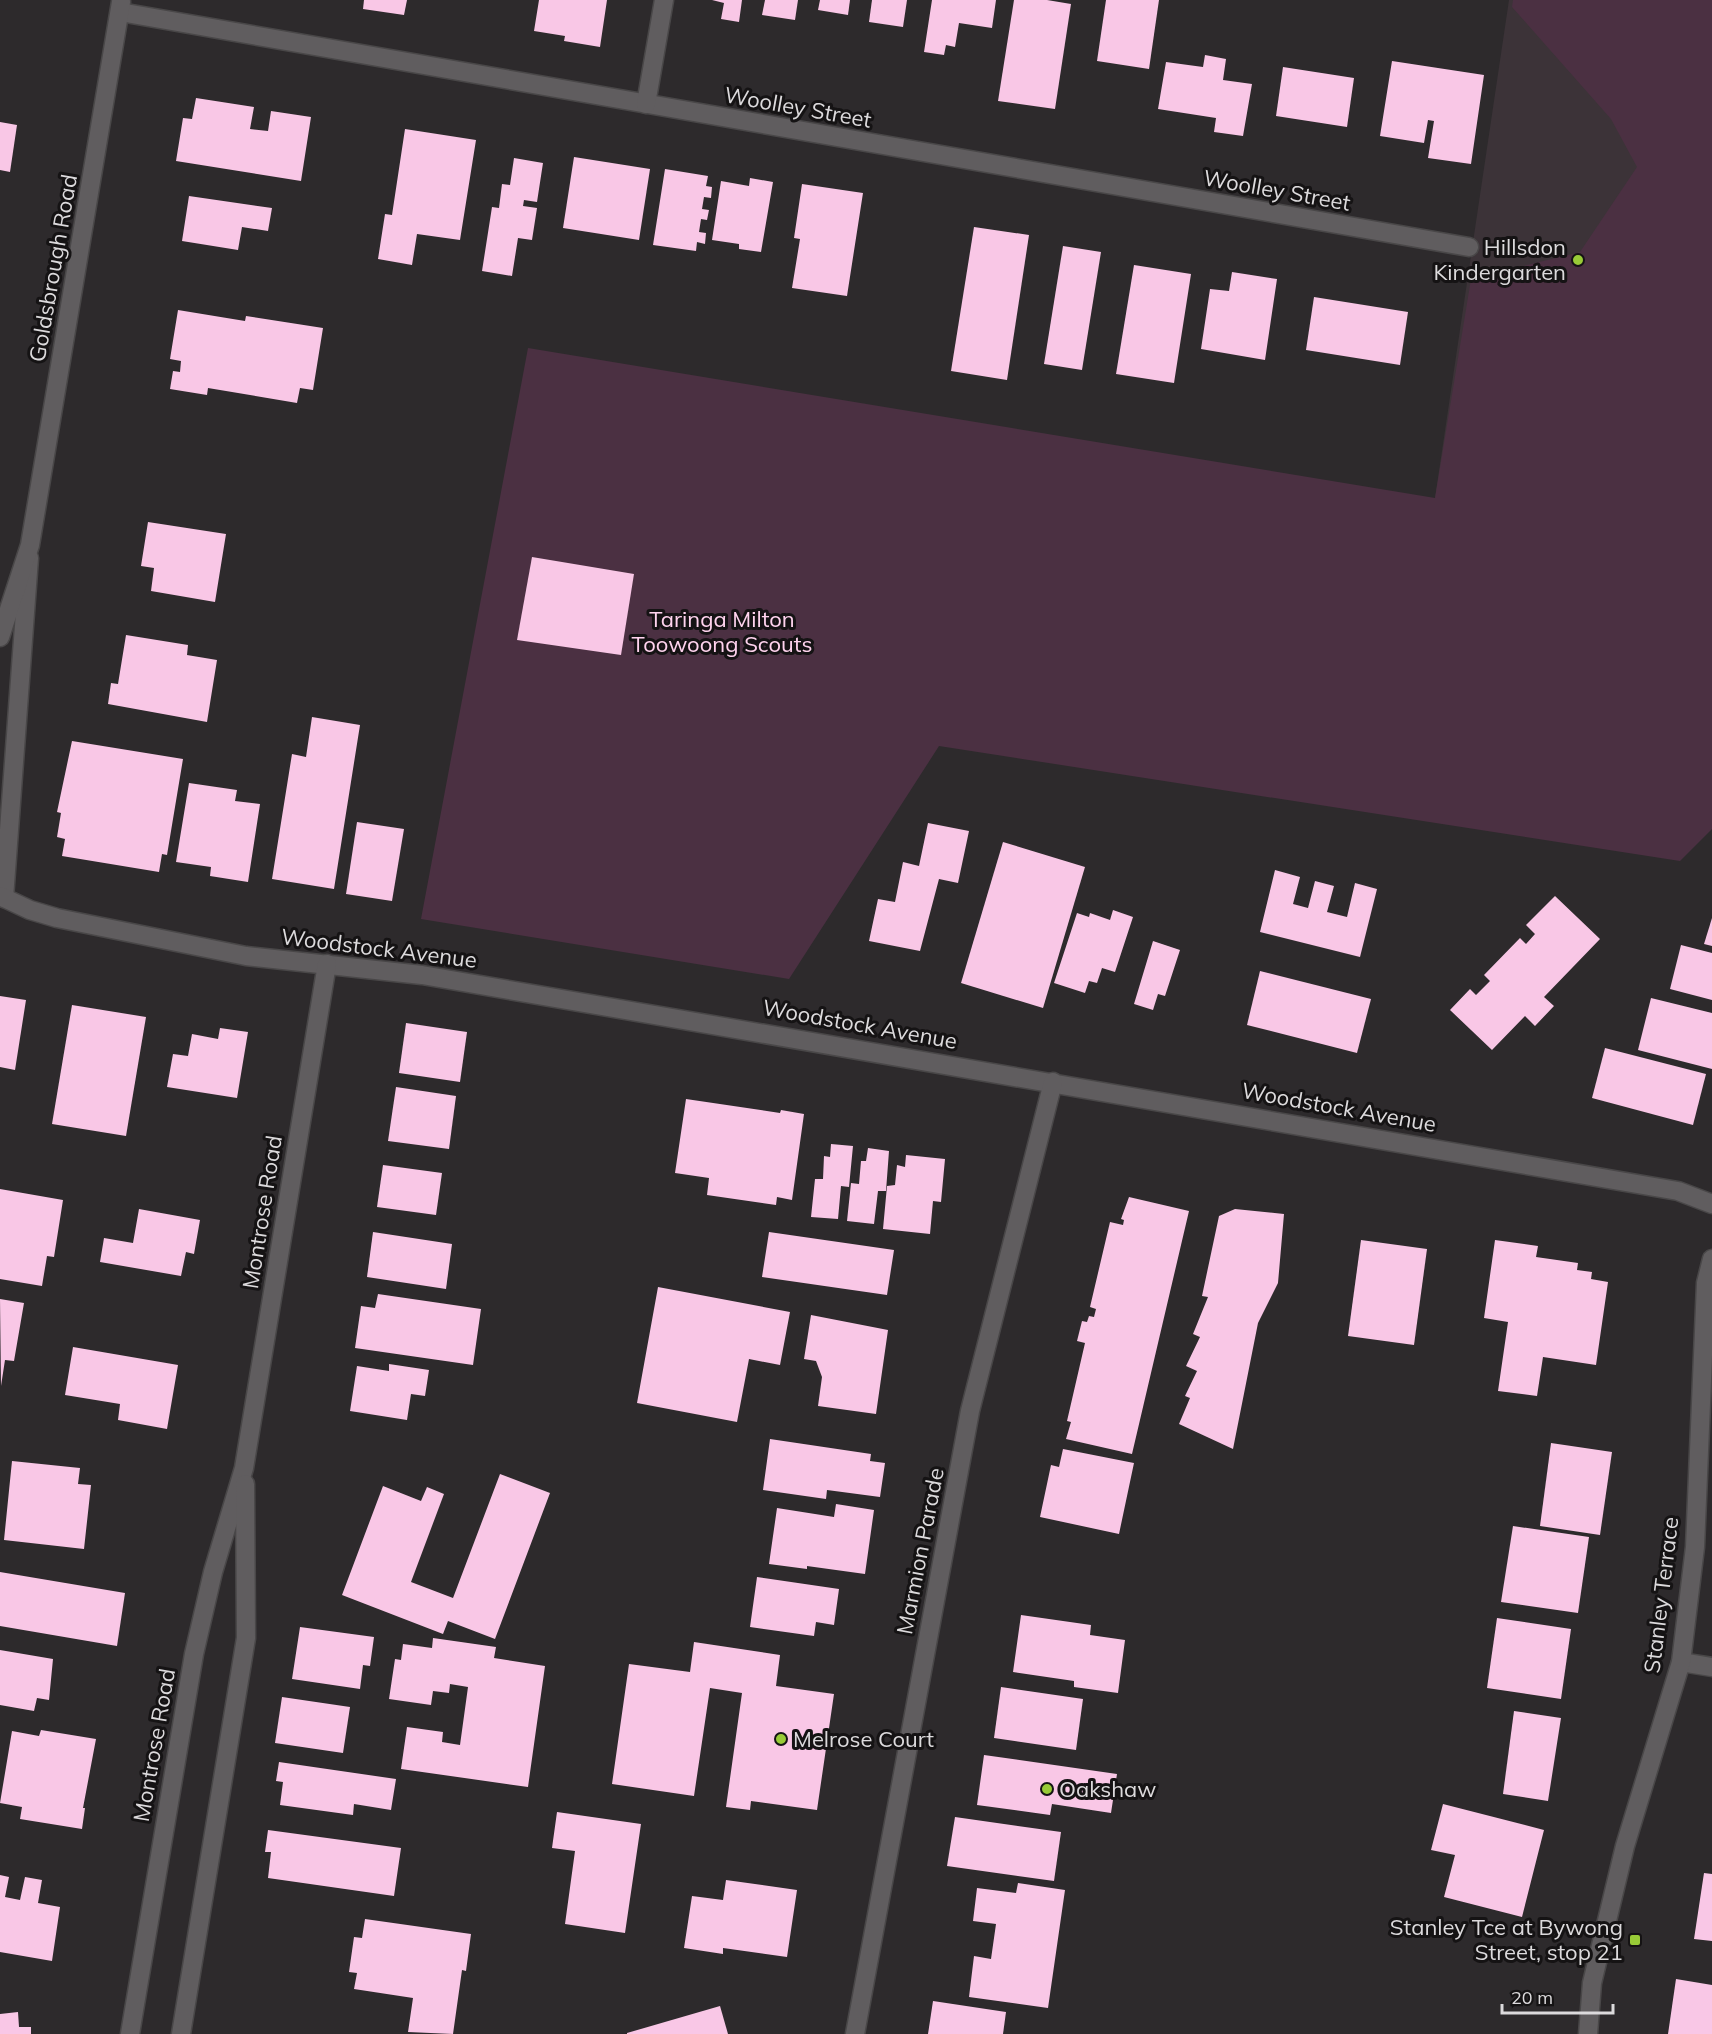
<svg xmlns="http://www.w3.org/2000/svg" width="1712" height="2034" font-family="Mulish,sans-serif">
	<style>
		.built { fill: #3c3338 }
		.green { fill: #4b3042 }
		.building { fill: #f9c7e6 }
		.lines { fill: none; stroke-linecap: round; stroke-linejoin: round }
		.lane-casing { stroke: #494748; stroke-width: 21 }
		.street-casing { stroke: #494748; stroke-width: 21 }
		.secondary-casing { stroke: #494748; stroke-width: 21 }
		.lane { stroke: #605d5f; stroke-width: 18 }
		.street { stroke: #605d5f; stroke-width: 18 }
		.secondary { stroke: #605d5f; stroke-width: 18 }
		.poi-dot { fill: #98cb37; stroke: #151314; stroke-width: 2 }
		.labels { text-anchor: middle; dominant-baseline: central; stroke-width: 6; stroke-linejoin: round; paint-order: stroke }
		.street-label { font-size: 22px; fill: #dcdadc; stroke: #151314 }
		.poi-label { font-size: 22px; fill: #dcdadc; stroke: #151314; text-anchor: end }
		.park-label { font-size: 22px; fill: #ffd3ee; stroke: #151314 }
	</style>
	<rect width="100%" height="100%" fill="#2d2a2c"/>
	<polygon class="built" points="1509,0 1712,0 1712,117 1435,498"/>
	<polygon class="green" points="1513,0 1712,0 1712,829 1680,861 939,746 789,979 421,919 528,348 1435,498 1471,279 1580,252 1637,167 1611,119 1512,7"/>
	<g class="building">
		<polygon points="364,0 407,0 404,15 363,9"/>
		<polygon points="539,0 607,0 600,47 564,41 565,36 534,31"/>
		<polygon points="712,0 742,0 739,22 721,19 724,3"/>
		<polygon points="765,0 798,0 795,20 762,15"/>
		<polygon points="820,0 850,0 848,15 818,10"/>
		<polygon points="872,0 907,0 903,27 869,22"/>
		<polygon points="932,0 996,0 992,28 959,23 955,47 946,45 944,55 924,52"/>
		<polygon points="1014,0 1047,0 1071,4 1055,109 998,101"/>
		<polygon points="1106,0 1159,0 1149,69 1097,61"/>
		<polygon points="1205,55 1226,59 1223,80 1252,84 1243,136 1214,132 1216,118 1158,109 1166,62 1203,67"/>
		<polygon points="1392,61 1484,75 1471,164 1428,158 1434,121 1428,120 1424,143 1380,136"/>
		<polygon points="1283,67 1354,78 1347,127 1276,116"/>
		<polygon points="196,98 254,107 250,129 268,131 271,111 311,117 301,181 176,161 183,118 192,119"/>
		<polygon points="0,122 17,125 10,172 0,170"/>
		<polygon points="405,129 476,140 460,240 417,234 412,265 378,259 385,214 392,215"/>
		<polygon points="574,157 650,169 639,240 563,228"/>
		<polygon points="514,158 543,163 537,202 524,200 523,206 537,208 532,240 518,238 512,276 482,271 492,207 499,208 502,184 510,185"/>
		<polygon points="665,169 708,176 706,186 712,187 711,198 704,197 702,209 709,210 707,220 701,219 699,232 706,233 705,244 697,242 696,251 653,245"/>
		<polygon points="750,178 773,182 761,252 739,249 739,244 712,240 721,181 749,186"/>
		<polygon points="802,184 863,193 847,296 792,288 800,239 794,238"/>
		<polygon points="189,196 272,208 268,231 242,227 238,250 182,241"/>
		<polygon points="974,227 1029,235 1007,380 951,371"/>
		<polygon points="1063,246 1101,252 1082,370 1044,364"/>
		<polygon points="1134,265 1191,274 1174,383 1116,374"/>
		<polygon points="1232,272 1277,279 1265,360 1201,349 1210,289 1229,291"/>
		<polygon points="1314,297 1408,312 1400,365 1306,350"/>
		<polygon points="178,310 245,321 246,316 323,328 313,390 300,388 297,403 208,388 207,395 170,389 173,371 180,372 181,361 170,359"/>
		<polygon points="148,522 226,534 215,602 151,591 154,568 141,566"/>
		<polygon points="532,557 634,574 621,655 517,640"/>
		<polygon points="126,635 188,645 187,655 217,660 207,722 108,704 111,683 118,684"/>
		<polygon points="312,717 360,725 334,889 272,879 292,754 306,757"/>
		<polygon points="72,741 183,759 167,855 162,854 159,872 62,856 65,839 57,837 61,813 57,812"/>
		<polygon points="189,783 237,790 235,801 260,804 248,882 210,876 211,867 176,862"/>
		<polygon points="357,822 404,829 392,901 346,894"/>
		<polygon points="928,823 969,831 958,883 939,879 920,951 869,941 878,899 895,902 903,862 919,866"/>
		<polygon points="1003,842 1085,867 1043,1008 961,983"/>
		<polygon points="1275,870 1300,877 1293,904 1308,908 1315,881 1334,886 1327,912 1347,917 1355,883 1377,889 1360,957 1260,932"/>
		<polygon points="1555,896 1600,939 1544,997 1554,1006 1535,1026 1525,1016 1492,1050 1450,1010 1470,989 1476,995 1490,981 1484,975 1520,938 1526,944 1535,934 1526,925"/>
		<polygon points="1113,910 1133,917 1115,972 1102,968 1097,983 1089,981 1085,993 1054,983 1077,913 1089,917 1090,913 1110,920"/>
		<polygon points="1712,918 1712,946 1704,944"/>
		<polygon points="1153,941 1180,950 1165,996 1158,994 1153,1010 1134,1004"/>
		<polygon points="1681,945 1712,953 1712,1000 1670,989"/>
		<polygon points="1260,971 1371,999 1357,1053 1247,1025"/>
		<polygon points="0,996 26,1000 15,1070 0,1067"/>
		<polygon points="1651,998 1712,1013 1712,1069 1638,1050"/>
		<polygon points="72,1005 146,1017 126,1136 52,1124"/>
		<polygon points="406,1023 467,1032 460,1082 399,1073"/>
		<polygon points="220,1028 248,1032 237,1098 167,1087 173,1054 188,1056 192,1034 218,1039"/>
		<polygon points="1605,1048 1706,1074 1693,1125 1592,1098"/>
		<polygon points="396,1087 456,1096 449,1149 388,1141"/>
		<polygon points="686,1099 780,1113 781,1110 804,1114 792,1200 777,1197 776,1205 707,1195 709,1178 675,1173"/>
		<polygon points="831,1144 853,1146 849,1187 841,1186 838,1219 811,1217 815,1179 823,1179 824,1156 830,1157"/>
		<polygon points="868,1148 889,1151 886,1191 878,1191 874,1224 847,1221 851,1183 859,1184 861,1161 866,1161"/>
		<polygon points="906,1155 945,1159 941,1202 933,1201 930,1234 883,1229 887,1186 895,1185 897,1165 905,1167"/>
		<polygon points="383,1165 442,1173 436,1215 377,1207"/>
		<polygon points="0,1189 63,1200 54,1257 47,1256 42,1286 0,1279"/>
		<polygon points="1129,1197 1189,1211 1132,1454 1066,1439 1071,1422 1067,1421 1085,1343 1077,1341 1082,1321 1087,1322 1089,1316 1094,1317 1096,1309 1090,1307 1110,1222 1123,1225 1124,1220 1121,1219"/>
		<polygon points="139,1209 200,1220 194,1254 186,1252 181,1276 100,1262 104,1238 133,1243"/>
		<polygon points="1235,1209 1284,1214 1278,1283 1258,1323 1233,1449 1179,1424 1190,1398 1185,1396 1197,1371 1186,1366 1200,1337 1193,1334 1208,1297 1202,1296 1219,1216"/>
		<polygon points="373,1232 452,1244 446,1289 367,1277"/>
		<polygon points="769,1232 894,1250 887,1295 762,1277"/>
		<polygon points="1361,1240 1427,1249 1414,1345 1348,1336"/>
		<polygon points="1495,1240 1538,1246 1536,1257 1578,1263 1577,1270 1592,1272 1591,1279 1608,1282 1596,1365 1543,1357 1537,1396 1498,1391 1508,1322 1484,1318"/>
		<polygon points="658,1287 790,1312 780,1365 749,1359 737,1422 637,1403"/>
		<polygon points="378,1294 481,1309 473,1365 355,1348 361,1306 375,1308"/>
		<polygon points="0,1299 24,1303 14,1361 5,1360 1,1386"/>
		<polygon points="811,1315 888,1330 876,1414 818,1406 822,1377 816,1361 804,1359"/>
		<polygon points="73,1347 178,1365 167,1429 118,1420 120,1404 65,1395"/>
		<polygon points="389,1364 429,1370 425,1396 411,1394 407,1420 350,1411 357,1366 389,1371"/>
		<polygon points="770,1439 871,1454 870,1461 885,1463 880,1497 827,1490 826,1499 763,1490"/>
		<polygon points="1551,1443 1612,1452 1600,1535 1540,1526"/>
		<polygon points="1063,1449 1134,1463 1119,1534 1040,1517 1051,1465 1059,1467"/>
		<polygon points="12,1461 80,1468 78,1484 91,1485 84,1549 4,1540"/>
		<polygon points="500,1474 550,1493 495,1639 448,1621 443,1634 342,1595 383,1486 421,1501 427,1487 444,1494 411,1582 453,1598"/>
		<polygon points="836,1504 874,1510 865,1574 807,1566 807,1569 769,1564 777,1508 834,1517"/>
		<polygon points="1513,1526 1589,1537 1578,1613 1501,1602"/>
		<polygon points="0,1572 125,1593 117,1646 0,1626"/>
		<polygon points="757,1577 839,1589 834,1625 816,1622 814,1636 750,1627"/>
		<polygon points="1021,1615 1091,1625 1090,1635 1125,1640 1118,1693 1074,1687 1074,1681 1013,1672"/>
		<polygon points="1497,1618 1571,1629 1561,1699 1487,1688"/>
		<polygon points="300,1627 374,1637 370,1666 363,1665 360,1689 292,1679"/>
		<polygon points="433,1638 496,1647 494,1658 545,1666 528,1787 401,1769 407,1727 443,1732 442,1742 460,1745 468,1687 450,1684 449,1693 433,1691 431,1705 389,1699 395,1659 401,1660 403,1644 432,1648"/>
		<polygon points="694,1642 780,1655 776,1686 834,1694 817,1810 751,1801 750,1810 726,1807 742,1693 710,1688 694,1796 612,1784 629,1664 690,1672"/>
		<polygon points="0,1650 53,1659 49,1700 37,1698 34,1711 0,1705"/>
		<polygon points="1001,1687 1083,1699 1076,1750 994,1738"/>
		<polygon points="282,1697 350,1707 343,1753 275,1743"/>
		<polygon points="1514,1711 1561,1718 1548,1801 1503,1794"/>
		<polygon points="41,1730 96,1739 83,1808 85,1808 82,1829 20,1819 22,1807 0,1803 12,1731 39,1736"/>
		<polygon points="984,1755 1117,1774 1111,1813 1052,1804 1050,1815 977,1805"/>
		<polygon points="279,1762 396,1779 391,1810 354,1804 353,1815 280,1805 283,1782 276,1781"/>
		<polygon points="1443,1804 1544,1830 1522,1917 1444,1897 1455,1855 1431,1850"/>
		<polygon points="557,1812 641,1824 625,1933 565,1924 575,1851 552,1848"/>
		<polygon points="955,1817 1061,1832 1054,1881 947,1866"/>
		<polygon points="268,1830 401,1848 394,1896 268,1878 271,1852 265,1852"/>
		<polygon points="1704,1873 1712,1874 1712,1941 1694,1939"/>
		<polygon points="0,1875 9,1877 5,1897 20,1900 25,1877 42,1880 38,1903 60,1907 52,1961 0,1952"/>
		<polygon points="726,1880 797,1890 787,1957 723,1948 723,1954 684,1948 692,1896 723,1900"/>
		<polygon points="1018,1883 1065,1890 1048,2008 969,1997 974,1956 991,1959 996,1924 973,1921 977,1888 1016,1893"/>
		<polygon points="365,1919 471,1934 466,1971 462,1970 453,2034 408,2032 413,1998 354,1989 357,1973 349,1972 354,1937 362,1938"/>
		<polygon points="1676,1979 1712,1985 1712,2034 1668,2034"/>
		<polygon points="933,2001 1006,2012 1003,2034 928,2034"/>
		<polygon points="720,2006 728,2034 627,2034 627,2033"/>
		<polygon points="18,2012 19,2027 31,2027 31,2034 0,2034 0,2014"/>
	</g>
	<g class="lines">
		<defs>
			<polyline id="lane" points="4,898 29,558"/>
			<g id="street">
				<polyline points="120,12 1469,247"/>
				<polyline points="646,104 664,0"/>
				<polyline points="0,637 30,545 121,2"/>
				<polyline points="0,896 30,910 57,918 246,956 422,975 1678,1191 1712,1204"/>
				<polyline points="1681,1662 1712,1667"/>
				<polyline points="130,2034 194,1654 213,1572 244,1468 327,964"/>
				<polyline points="181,2034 246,1638 245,1484"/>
				<polyline points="855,2034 970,1411 1053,1082"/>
			</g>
			<polyline id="secondary" points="1588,2034 1592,1983 1625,1846 1681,1662 1695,1547 1706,1283 1712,1259"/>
		</defs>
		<use href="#lane" class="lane-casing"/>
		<use href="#street" class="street-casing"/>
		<use href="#secondary" class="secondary-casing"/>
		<use href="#lane" class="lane"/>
		<use href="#street" class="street"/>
		<use href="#secondary" class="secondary"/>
	</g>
	<g class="poi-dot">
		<circle cx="1578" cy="260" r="6"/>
		<circle cx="781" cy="1739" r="6"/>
		<circle cx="1047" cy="1789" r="6"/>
		<rect x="1629" y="1934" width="12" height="12" rx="3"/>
	</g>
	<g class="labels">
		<g class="street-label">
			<text transform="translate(798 107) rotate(10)">Woolley Street</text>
			<text transform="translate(1277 190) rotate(10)">Woolley Street</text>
			<text transform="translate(53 268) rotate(-80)">Goldsbrough Road</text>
			<text transform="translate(379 948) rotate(7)">Woodstock Avenue</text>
			<text transform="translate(860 1024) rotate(10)">Woodstock Avenue</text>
			<text transform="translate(1339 1107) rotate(10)">Woodstock Avenue</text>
			<text transform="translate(262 1212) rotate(-81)">Montrose Road</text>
			<text transform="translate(920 1551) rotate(-79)">Marmion Parade</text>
			<text transform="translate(1661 1595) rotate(-83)">Stanley Terrace</text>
			<text transform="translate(154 1745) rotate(-80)">Montrose Road</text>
		</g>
		<g class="poi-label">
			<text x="1566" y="247">Hillsdon<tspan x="1566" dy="25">Kindergarten</tspan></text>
			<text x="793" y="1739" text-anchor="start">Melrose Court</text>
			<text x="1059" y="1789" text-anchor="start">Oakshaw</text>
			<text x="1623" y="1927">Stanley Tce at Bywong<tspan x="1623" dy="25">Street, stop 21</tspan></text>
		</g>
		<g class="park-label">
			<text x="722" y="619">Taringa Milton<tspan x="722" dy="25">Toowoong Scouts</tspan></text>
		</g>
	</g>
	<path d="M1502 2004v9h111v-9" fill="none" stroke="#dcdadc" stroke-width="3"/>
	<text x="1511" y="2004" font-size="18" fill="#dcdadc" stroke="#151314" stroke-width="4.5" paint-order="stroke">20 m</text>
</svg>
